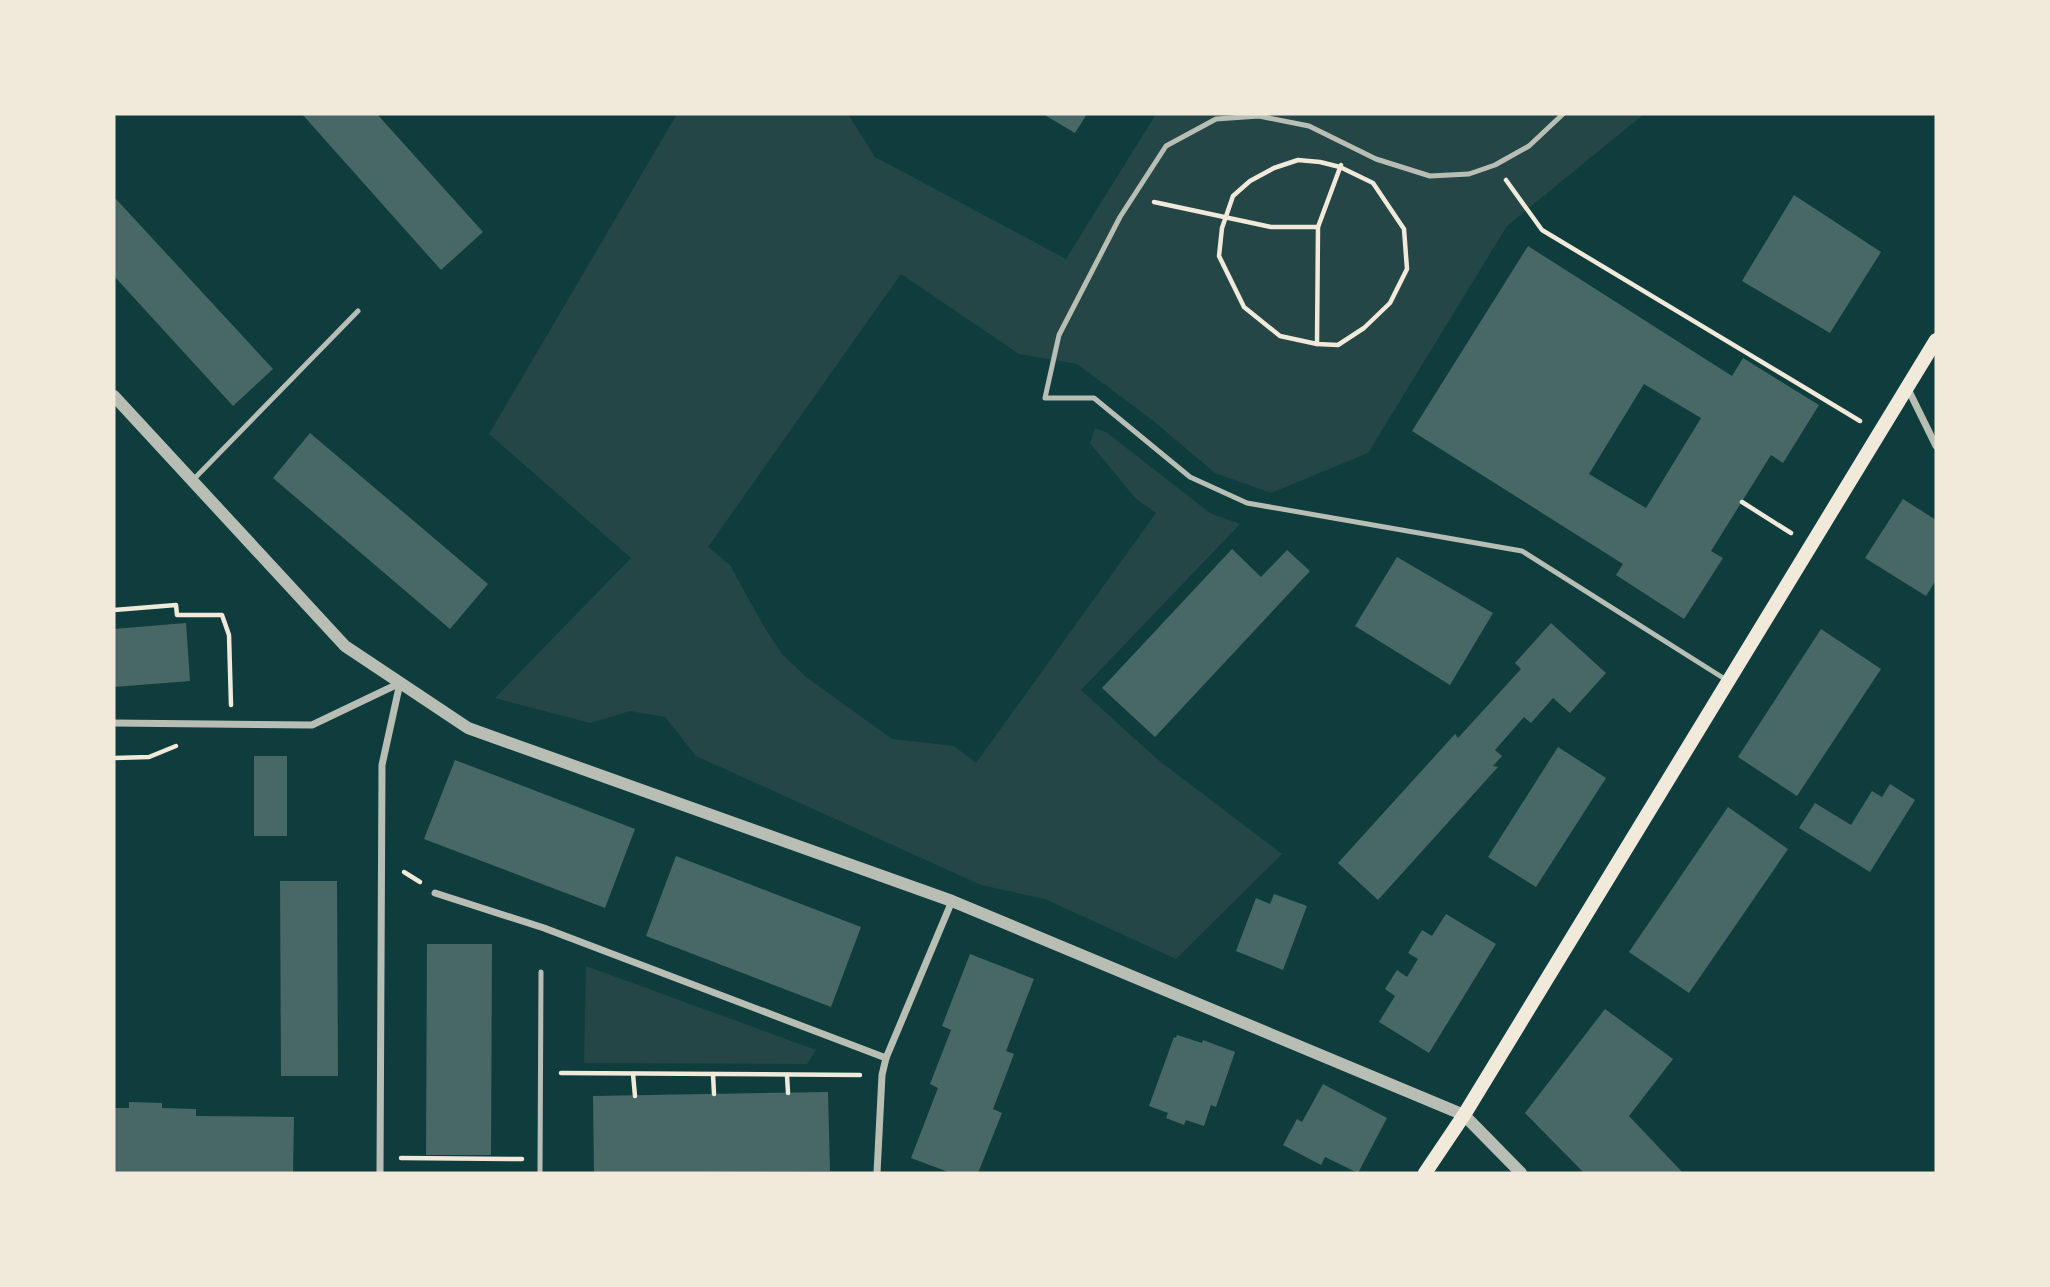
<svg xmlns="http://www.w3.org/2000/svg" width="2050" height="1287" font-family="'Sofia Sans Condensed',sans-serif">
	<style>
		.green { fill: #244646 }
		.building { fill: #486865; fill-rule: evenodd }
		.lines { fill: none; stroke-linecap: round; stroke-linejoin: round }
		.path { stroke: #f1e9da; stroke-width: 4.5 }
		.service { stroke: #b8beb3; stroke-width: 5 }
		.minor { stroke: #b8beb3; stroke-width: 7 }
		.tertiary { stroke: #b8beb3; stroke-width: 12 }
		.secondary { stroke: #f1e9da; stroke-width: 14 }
	</style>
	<rect width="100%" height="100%" fill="#0f3d3e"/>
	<g class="green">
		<polygon points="677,114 848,114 875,157 1066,259 1156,114 1644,114 1507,226 1368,453 1271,493 1215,473 1151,419 1077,364 1019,354 901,274 708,547 730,565 763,625 782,654 806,677 892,739 954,746 976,763 1156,513 1135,498 1090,443 1095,428 1106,432 1210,513 1240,524 1081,690 1157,759 1282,854 1176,959 1045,899 981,885 696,756 665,717 630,711 590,723 495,698 631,558 489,434"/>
		<polygon points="586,966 816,1050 807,1064 584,1063"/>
	</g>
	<g class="building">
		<polygon points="302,114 377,114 483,232 441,270"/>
		<polygon points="1043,114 1087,114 1075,133"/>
		<polygon points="1794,195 1881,252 1830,333 1742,281"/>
		<polygon points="116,199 273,369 233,406 114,276 114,201"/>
		<path d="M1528 246 1732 376 1743 358 1819 405 1783 463 1771 455 1711 551 1723 558 1684 619 1616 575 1623 564 1412 431ZM1644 384 1701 418 1646 508 1589 474Z"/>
		<polygon points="310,433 488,584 450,629 273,478"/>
		<polygon points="1903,499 1936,520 1936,580 1926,596 1865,558"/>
		<polygon points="1232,549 1261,577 1287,550 1310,571 1155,737 1102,688"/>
		<polygon points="1397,557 1493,613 1450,685 1355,626"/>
		<polygon points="186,623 190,681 114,687 114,629"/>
		<polygon points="1551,623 1606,673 1570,713 1553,698 1531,723 1524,717 1495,750 1502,756 1493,766 1498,767 1378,900 1338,863 1455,734 1458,738 1521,669 1515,663"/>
		<polygon points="1821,629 1881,669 1797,796 1738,757"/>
		<polygon points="1558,747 1606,778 1536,887 1488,857"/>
		<rect x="254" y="756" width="33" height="80"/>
		<polygon points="455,760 635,829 605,908 424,839"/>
		<polygon points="1890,784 1915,800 1870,872 1799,828 1815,803 1851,825 1872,791 1882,797"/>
		<polygon points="1728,807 1788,849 1689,993 1629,952"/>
		<polygon points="676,856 861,927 831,1007 646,936"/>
		<polygon points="280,881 337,881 338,1076 281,1076"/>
		<polygon points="1274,894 1307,906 1283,970 1236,951 1256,898 1270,904"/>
		<polygon points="1446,914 1496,944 1429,1053 1379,1022 1395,996 1385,989 1397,970 1407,977 1418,959 1408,953 1422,930 1432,936"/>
		<polygon points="427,944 492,944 491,1155 426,1155"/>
		<polygon points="970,954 1034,979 1006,1051 1014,1054 993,1109 1002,1113 978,1173 951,1173 911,1158 938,1088 930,1084 951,1030 942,1026"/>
		<polygon points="1605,1009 1673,1059 1629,1116 1683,1173 1584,1173 1525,1113"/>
		<polygon points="1177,1035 1202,1043 1203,1040 1235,1052 1216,1107 1211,1105 1204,1126 1186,1120 1184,1125 1166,1118 1168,1113 1149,1106 1174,1037 1176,1038"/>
		<polygon points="1323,1084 1387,1118 1358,1173 1325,1157 1321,1165 1283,1145 1297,1119 1302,1122"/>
		<polygon points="828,1092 830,1171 594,1173 593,1096"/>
		<polygon points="129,1102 162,1103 162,1108 196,1109 196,1116 294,1117 293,1173 114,1173 114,1108 129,1108"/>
	</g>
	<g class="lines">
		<g class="path">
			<polygon points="1298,160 1320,162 1340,167 1373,183 1404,229 1407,269 1390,303 1364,328 1338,345 1317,344 1280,336 1244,307 1219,256 1222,228 1233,196 1250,181 1274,168"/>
			<polyline points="1506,180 1542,230 1860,421"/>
			<polyline points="1154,202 1271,227 1318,227"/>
			<polyline points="1317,344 1318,227 1341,165"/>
			<polyline points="1742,502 1791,533"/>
			<polyline points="114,610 176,605 177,615 222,615 229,635 231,705"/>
			<polyline points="114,758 149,757 176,746"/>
			<polyline points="404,872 420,882"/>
			<polyline points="561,1073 860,1075"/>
			<polyline points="633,1074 635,1096"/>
			<polyline points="713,1074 714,1094"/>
			<polyline points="787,1075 788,1093"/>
			<polyline points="401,1158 522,1159"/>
		</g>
		<g class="service">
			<polyline points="1563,114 1529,146 1495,165 1469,174 1430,176 1376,159 1309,126 1259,116 1216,119 1166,146 1120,217 1059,335 1045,398 1094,398 1190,477 1247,503 1522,551 1728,681"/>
			<polyline points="192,481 358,311"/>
			<polyline points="540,1173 541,972"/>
		</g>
		<g class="minor">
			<polyline points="1907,387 1936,446"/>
			<polyline points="114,723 312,725 400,683"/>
			<polyline points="435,893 544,928 886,1058"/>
			<polyline points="380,1173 382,765 400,683"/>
			<polyline points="877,1173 882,1075 886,1058 952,901"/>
		</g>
		<polyline class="tertiary" points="114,396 345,646 468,728 952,901 1464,1115 1521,1173"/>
		<polyline class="secondary" points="1425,1173 1464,1115 1936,340"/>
	</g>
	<rect width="2050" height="1287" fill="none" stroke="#f1e9da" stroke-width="231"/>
</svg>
